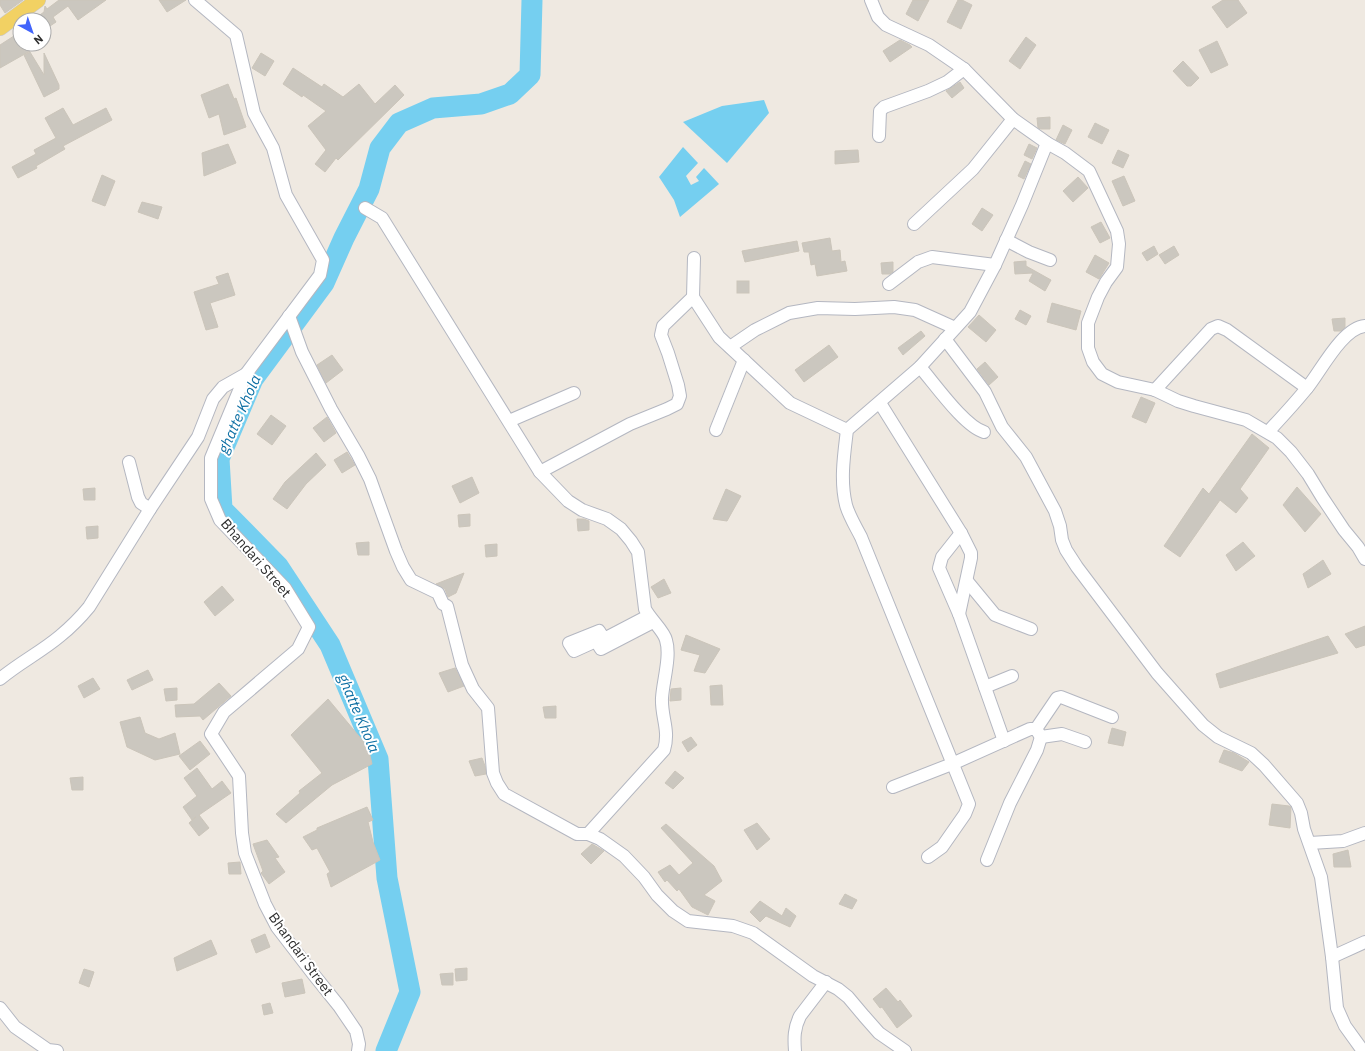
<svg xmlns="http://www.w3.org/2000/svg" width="1365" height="1051" font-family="'IBM Plex Sans',sans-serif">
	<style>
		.water { fill: #75cff0 }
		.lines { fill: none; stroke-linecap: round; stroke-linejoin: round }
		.river { stroke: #75cff0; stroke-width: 21 }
		.building { fill: #cbc7bf; stroke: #cbc5ba }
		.minor-casing { stroke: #b4b7c1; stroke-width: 14 }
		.major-casing { stroke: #c9c9c9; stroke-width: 16 }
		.minor { stroke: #fff; stroke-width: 12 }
		.major { stroke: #f2d163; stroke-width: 15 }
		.labels { text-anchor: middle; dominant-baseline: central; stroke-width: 4; stroke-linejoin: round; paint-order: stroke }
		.street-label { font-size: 14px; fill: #2e2e2e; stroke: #fff }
		.water-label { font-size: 15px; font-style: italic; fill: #0d6fa3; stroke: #fff }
	</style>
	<rect width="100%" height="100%" fill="#efe9e1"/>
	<g class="water">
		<polygon points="764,100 769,113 727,163 683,122 722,106"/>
		<polygon points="683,147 698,163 686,176 691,185 699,181 696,177 704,168 719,184 680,217 674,200 659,177"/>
	</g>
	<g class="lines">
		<polyline class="river" points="386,1051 410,992 387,878 378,759 330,645 278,566 222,509 219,459 253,379 324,283 344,238 369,189 380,148 399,123 433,108 481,104 510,94 530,75 532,0"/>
	</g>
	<g class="building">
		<polygon points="0,0 23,0 5,13 0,5"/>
		<polygon points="59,0 106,0 78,20 68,6 53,17 56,22 44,30 44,20 33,20 44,12 45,6 47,9"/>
		<polygon points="159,0 186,0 167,12"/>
		<polygon points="913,0 929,0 918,21 906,14"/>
		<polygon points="958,0 962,0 972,5 961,29 947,22"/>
		<polygon points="1223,0 1238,0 1247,13 1227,28 1212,7"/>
		<polygon points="20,32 20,44 25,44 30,51 0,68 0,45"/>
		<polygon points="1026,37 1036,45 1020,69 1009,61"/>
		<polygon points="900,40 910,45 912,47 890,62 883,51"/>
		<polygon points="1217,41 1228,65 1211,73 1199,50"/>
		<polygon points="30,52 44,75 44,53 59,85 59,89 44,97 24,55"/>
		<polygon points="261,53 274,61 265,76 252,68"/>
		<polygon points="1183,61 1199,78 1191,86 1187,86 1173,71"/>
		<polygon points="293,68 322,87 324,84 343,97 359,84 375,104 395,85 404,95 338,160 336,158 325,172 315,164 326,150 308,126 326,111 303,95 302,97 283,84"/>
		<polygon points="960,82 964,88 952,98 946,91"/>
		<polygon points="228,84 234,99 236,98 246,127 224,135 219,114 209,118 201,95"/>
		<polygon points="63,108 73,125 106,108 112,120 63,146 65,149 36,166 37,168 18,178 12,167 36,154 34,150 56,138 45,118"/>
		<polygon points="1050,117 1050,129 1041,129 1038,128 1037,118"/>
		<polygon points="1095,123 1109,130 1102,144 1088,137"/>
		<polygon points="1063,125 1072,130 1065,144 1056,140"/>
		<polygon points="228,144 236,163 204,176 202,153"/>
		<polygon points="1029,144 1037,148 1032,159 1024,155"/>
		<polygon points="858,150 859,162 835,164 835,151"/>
		<polygon points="1118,150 1129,155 1123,168 1112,163"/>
		<polygon points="1025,161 1031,164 1024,179 1018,176"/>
		<polygon points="102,175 115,181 105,206 92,201"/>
		<polygon points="1124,176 1135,201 1123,206 1112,181"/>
		<polygon points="1078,177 1088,188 1073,202 1063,191"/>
		<polygon points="142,202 162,207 158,219 138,212"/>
		<polygon points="982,208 993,215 982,231 972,224"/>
		<polygon points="1101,222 1110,238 1100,243 1091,227"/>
		<polygon points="830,238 832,251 840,250 841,262 845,261 847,271 817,276 815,264 811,265 809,252 804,252 802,243"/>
		<polygon points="797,241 799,251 745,262 742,251"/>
		<polygon points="1154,246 1158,254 1147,261 1142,253"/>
		<polygon points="1174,246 1179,255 1165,264 1159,255"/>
		<polygon points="1095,255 1109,263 1099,279 1086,272"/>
		<polygon points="1026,261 1026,266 1051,280 1045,291 1029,281 1033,273 1015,274 1014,262"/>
		<polygon points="893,262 893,272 890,274 882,274 881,263"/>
		<polygon points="228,273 235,295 210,303 218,327 206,330 194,292 219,284 216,277"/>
		<rect x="737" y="281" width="12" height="12"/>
		<polygon points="1052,303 1081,311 1076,330 1047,322"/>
		<polygon points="1020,310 1031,316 1026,325 1015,319"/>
		<polygon points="979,315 996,330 986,342 968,327"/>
		<polygon points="1345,318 1345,327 1341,331 1334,331 1332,319"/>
		<polygon points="921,331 925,336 903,355 898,348"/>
		<polygon points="829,345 838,357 804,382 795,370"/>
		<polygon points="332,355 343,370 326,383 317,365"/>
		<polygon points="985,362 998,377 989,385 977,369"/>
		<polygon points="1141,397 1155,403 1146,423 1132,417"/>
		<polygon points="271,415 286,426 272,445 257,434"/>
		<polygon points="327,417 336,433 324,442 313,428"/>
		<polygon points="1252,434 1269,448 1240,489 1248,498 1236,513 1220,500 1180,557 1164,546 1203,488 1209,494"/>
		<polygon points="347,452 355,465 342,473 334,460"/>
		<polygon points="316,453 326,465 306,484 287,509 273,499 285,482"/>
		<polygon points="472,477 479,493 460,503 452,486"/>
		<polygon points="1297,487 1321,514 1305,532 1283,505"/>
		<polygon points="95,488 95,500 84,500 83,489"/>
		<polygon points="726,489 741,496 727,521 713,519"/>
		<polygon points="470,514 470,526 459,527 458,515"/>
		<polygon points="577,519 584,519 589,521 589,530 578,531"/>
		<polygon points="98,526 98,538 87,539 86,527"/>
		<polygon points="369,542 369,555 358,555 356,543"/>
		<polygon points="1243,542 1255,556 1236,571 1226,555"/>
		<polygon points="497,544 497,556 486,557 485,545"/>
		<polygon points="1323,560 1331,574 1308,588 1303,574"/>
		<polygon points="464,573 456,593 448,597 445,589 436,584"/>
		<polygon points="664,579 671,593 658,598 651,587"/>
		<polygon points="222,586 234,600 215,616 204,602"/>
		<polygon points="1365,626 1365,645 1356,648 1345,634"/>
		<polygon points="686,635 720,649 705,673 694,671 700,655 681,650"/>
		<polygon points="1328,636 1338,653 1220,688 1216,674"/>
		<polygon points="455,668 464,686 448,692 439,673"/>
		<polygon points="148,670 153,680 132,690 127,680"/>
		<polygon points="93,678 100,689 84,698 78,686"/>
		<polygon points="219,683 231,696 203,720 200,716 176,717 175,705 194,704"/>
		<polygon points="722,685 723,705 711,705 710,686"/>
		<polygon points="177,688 177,700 166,701 164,689"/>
		<polygon points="681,688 681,700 670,701 671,689"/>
		<polygon points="328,699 368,747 372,764 332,785 286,823 276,814 300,793 299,791 322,773 291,735"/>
		<polygon points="556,706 556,718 545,718 543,707"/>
		<polygon points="140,717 145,733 159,739 175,733 180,754 155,760 127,747 120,722"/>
		<polygon points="1112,728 1126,732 1123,746 1108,743"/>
		<polygon points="691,737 697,745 688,752 682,742"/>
		<polygon points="200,741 210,754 190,770 179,756"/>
		<polygon points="1224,750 1234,753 1249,762 1242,771 1219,762"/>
		<polygon points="482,758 485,766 486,774 475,776 469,761"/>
		<polygon points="197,768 212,789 222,781 231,793 199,815 209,828 199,836 189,823 196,817 192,820 183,807 197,796 184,778"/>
		<polygon points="675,771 684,778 673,789 665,783"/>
		<polygon points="83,777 83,790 72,790 70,778"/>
		<polygon points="1272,804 1289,806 1291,807 1290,828 1269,825"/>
		<polygon points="367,807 373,820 368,822 373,842 380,860 331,887 327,874 330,872 317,848 312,850 303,837 317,830 317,828"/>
		<polygon points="757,823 770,839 757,850 744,830"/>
		<polygon points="666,824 714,866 722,881 704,895 715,901 708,915 692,907 679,889 677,891 667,880 665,882 658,872 670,865 679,875 693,863 661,828"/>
		<polygon points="267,840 279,857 275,858 285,872 269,884 261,873 263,871 253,844"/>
		<polygon points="592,844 604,851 591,864 581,854"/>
		<polygon points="1348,850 1351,867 1334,867 1333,854"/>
		<polygon points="240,862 241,874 229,874 228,863"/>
		<polygon points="845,894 857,900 852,909 839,904"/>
		<polygon points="760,901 782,916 786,908 796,916 790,927 766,916 760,922 750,912"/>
		<polygon points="265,934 270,947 256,953 251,940"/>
		<polygon points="211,940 217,954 177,971 174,958"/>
		<polygon points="467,968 467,980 456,981 455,969"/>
		<polygon points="84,969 94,972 89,987 79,983"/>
		<polygon points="453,973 453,985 442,985 440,974"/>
		<polygon points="302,979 305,993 285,997 282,983"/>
		<polygon points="886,988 898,1002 900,1000 912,1016 897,1028 882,1007 880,1008 873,999"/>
		<polygon points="270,1003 273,1013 264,1015 262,1005"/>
	</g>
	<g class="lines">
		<defs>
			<g id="minor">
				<polyline points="195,0 236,35 254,113 273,148 286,195 323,260 320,275 246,374 211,458 211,499 220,520 285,588 309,627 298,649 224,712 211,734 239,776 242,833 245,853 265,904 277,927 314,975 339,1006 356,1031 359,1044 358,1051"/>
				<polyline points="871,0 878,17 886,25 929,45 964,69 1013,119 1047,143 1065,153 1089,171 1117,231 1119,244 1117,267 1106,282 1098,297 1088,323 1088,348 1093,362 1102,374 1118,382 1155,390 1178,401 1194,406 1246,420 1277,438 1291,452 1308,474 1322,497 1344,530 1358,547 1365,559"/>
				<polyline points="879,136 880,111 884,107 928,91 947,82 964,69"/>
				<path d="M365 208 382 218 540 472 568 501 582 510 607 519 621 529 631 541 638 552 645 609C650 619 664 631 666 640 671 656 663 681 662 698 661 717 670 730 664 750L588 834"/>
				<polyline points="914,224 973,169 1013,119"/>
				<polyline points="1006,240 1029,252 1050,260"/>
				<polyline points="694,258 693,297 719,337 790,403 847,430"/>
				<polyline points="889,284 918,262 932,257 995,265"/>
				<polyline points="289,316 302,352 331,409 358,455 370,479 396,551 403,567 411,580 438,593 443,604 447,606 462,665 473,689 488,708 493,773 497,783 504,794 577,834 588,834 600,839 624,856 644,877 657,895 673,911 688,921 733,926 753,933 813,976 838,989 848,997 864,1016 879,1033 905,1051"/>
				<polyline points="945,339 985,392 1002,427 1026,457 1055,511 1060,526 1062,540 1066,550 1077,567 1157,673 1203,725 1218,737 1251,753 1264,765 1297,803 1301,813 1304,829 1321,877 1332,957 1337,1008 1345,1026 1363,1051"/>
				<polyline points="730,347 755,330 789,313 818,308 855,309 894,307 915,310 955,328"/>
				<path d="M920 367C935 384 964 426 984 432"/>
				<polyline points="1155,390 1211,329 1218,326 1227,330 1307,388"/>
				<polyline points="880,403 961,533 971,553 971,558 959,614"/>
				<polyline points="509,421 574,393"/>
				<polyline points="716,430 744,360"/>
				<path d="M1268 432C1281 418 1295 403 1307 388 1321 371 1342 328 1365 326"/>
				<polyline points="129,462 138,497 141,503 150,509"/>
				<polyline points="540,472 630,424 667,409 677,404 680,396 678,385 668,353 661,335 663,326 693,297"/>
				<polyline points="961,533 942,557 939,568 959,614 1004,741"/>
				<polyline points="967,581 995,615 1031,629"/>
				<polyline points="648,616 604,639 599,631 569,643 574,651 596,641 601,649 653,622"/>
				<path d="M0 679C19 663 41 652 60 636 71 627 80 618 89 607L150 509 198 437 213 399 223 387 246 374"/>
				<polyline points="985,687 1012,676"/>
				<polyline points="1036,729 1057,698 1061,697 1112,717"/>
				<polyline points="1041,737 1062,734 1085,742"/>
				<polyline points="893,787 952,764 1030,729 1036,729 1041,737"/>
				<polyline points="1310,843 1343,841 1365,833"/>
				<path d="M928 857 942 847 965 814 969 804 861 537C856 527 849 516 846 505 840 481 844 455 847 430L920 367 970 312 995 265 1022 205 1047 143"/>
				<polyline points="987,860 1010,803 1037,750 1041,737"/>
				<polyline points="1332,957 1365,942"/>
				<polyline points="0,1008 15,1027 48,1050 57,1051"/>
				<path d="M795 1051C794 1038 794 1028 800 1016L826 982"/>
			</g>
			<polyline id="major" points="0,28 38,0"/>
		</defs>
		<use href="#minor" class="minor-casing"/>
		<use href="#major" class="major-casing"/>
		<use href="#minor" class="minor"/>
		<use href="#major" class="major"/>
	</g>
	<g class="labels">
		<g class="street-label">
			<text transform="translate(256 558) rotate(49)">Bhandari Street</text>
			<text transform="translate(301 954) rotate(54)">Bhandari Street</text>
		</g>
		<g class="water-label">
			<text transform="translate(239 414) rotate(-66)">ghatte Khola</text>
			<text transform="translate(359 713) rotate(67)">ghatte Khola</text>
		</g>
	</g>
	<g transform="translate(32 32) rotate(140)"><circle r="19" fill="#ffffff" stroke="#ababab"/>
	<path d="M0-3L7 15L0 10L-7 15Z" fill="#4264fb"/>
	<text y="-6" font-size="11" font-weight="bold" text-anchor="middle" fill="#2e2e2e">N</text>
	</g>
</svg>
